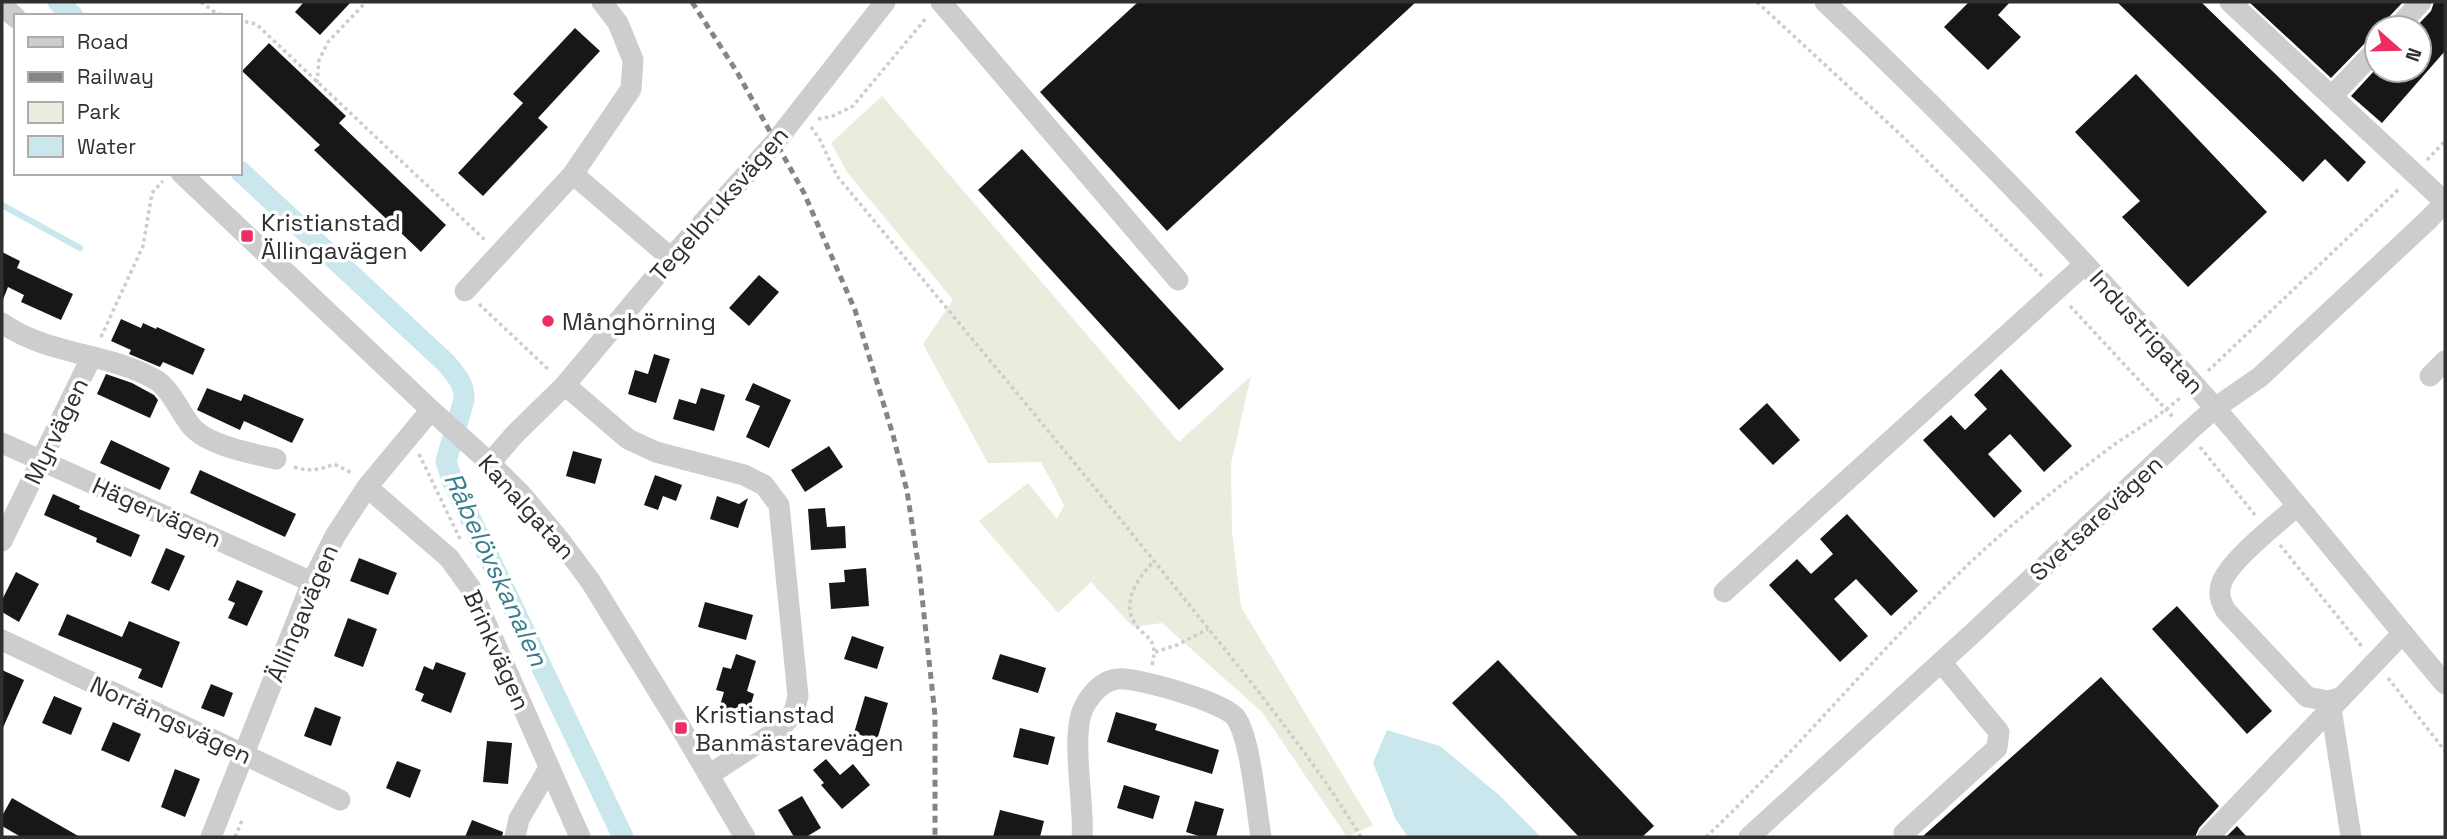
<svg xmlns="http://www.w3.org/2000/svg" width="2447" height="839" font-family="'Space Grotesk',sans-serif">
	<style>
		.green { fill: #e9eddd }
		.water { fill: #c9e7ed }
		.lines { fill: none; stroke-linecap: round; stroke-linejoin: round }
		.stream { stroke: #c9e7ed; stroke-width: 6 }
		.canal { stroke: #c9e7ed; stroke-width: 21 }
		.building { fill: #171717 }
		.path { stroke: #cdcdcd; stroke-width: 3.5; stroke-dasharray: 3.5 3.5; stroke-linecap: butt }
		.minor { stroke: #cdcdcd; stroke-width: 21 }
		.rail { stroke: #858585; stroke-width: 5; stroke-dasharray: 7 5; stroke-linecap: butt }
		.poi-dot { fill: #eb2e63; stroke: #fff; stroke-width: 2.5 }
		.labels { text-anchor: middle; dominant-baseline: central; stroke-width: 7; stroke-linejoin: round; paint-order: stroke }
		.street-label { font-size: 24px; fill: #303030; stroke: #fff }
		.poi-label { font-size: 24px; fill: #303030; stroke: #fff; text-anchor: start }
		.water-label { font-size: 26px; font-style: italic; fill: #387f8e; stroke: #fff }
	</style>
	<rect width="100%" height="100%" fill="#fff"/>
	<polygon class="green" points="882,96 1179,442 1251,376 1231,464 1232,531 1241,607 1373,825 1347,837 1262,712 1162,623 1133,627 1091,582 1058,613 979,521 1028,483 1057,519 1064,505 1041,462 988,463 923,344 953,300 847,172 831,143"/>
	<polygon class="water" points="1387,730 1440,746 1499,795 1541,837 1408,837 1396,820 1373,763"/>
	<g class="lines">
		<polyline class="stream" points="2,205 80,248"/>
		<g class="canal">
			<polyline points="58,2 73,16"/>
			<path d="M240 171 446 363C456 375 465 384 464 400L446 461 452 480 623 837"/>
		</g>
	</g>
	<g class="building">
		<polygon points="304,2 351,2 320,35 295,12"/>
		<polygon points="1138,2 1416,2 1167,231 1040,92"/>
		<polygon points="1969,2 2010,2 1998,15 2021,37 1988,70 1944,27"/>
		<polygon points="2117,2 2201,2 2366,162 2348,182 2325,159 2303,182"/>
		<polygon points="2249,2 2403,2 2387,19 2384,28 2377,28 2374,36 2368,40 2331,78"/>
		<polygon points="2434,2 2445,2 2445,51 2382,123 2351,96 2375,70 2419,70 2419,28 2415,28 2431,11"/>
		<polygon points="575,28 600,51 538,118 548,127 483,196 458,173 523,103 513,94"/>
		<polygon points="269,43 346,116 339,123 446,225 421,252 314,150 320,145 242,71"/>
		<polygon points="2136,74 2267,212 2188,287 2122,217 2140,201 2075,132"/>
		<polygon points="1022,149 1224,369 1179,410 978,190"/>
		<polygon points="2,252 20,261 17,268 73,294 61,320 21,302 24,295 8,287 2,302"/>
		<polygon points="759,275 779,292 749,326 729,308"/>
		<polygon points="121,319 141,328 143,323 156,329 157,327 205,349 193,375 163,362 160,367 129,354 131,350 111,341"/>
		<polygon points="654,354 670,359 656,403 628,394 635,370 648,374"/>
		<polygon points="2001,369 2072,446 2044,472 2010,434 1988,454 2022,491 1994,518 1923,440 1951,415 1965,430 1987,409 1974,395"/>
		<polygon points="106,374 132,383 154,395 158,400 150,418 97,394"/>
		<polygon points="753,383 791,400 769,448 746,437 760,406 745,400"/>
		<polygon points="207,388 241,401 244,394 304,419 292,443 244,421 240,430 197,410"/>
		<polygon points="701,388 725,395 714,431 673,419 679,399 696,404"/>
		<polygon points="1767,403 1800,440 1773,465 1739,429"/>
		<polygon points="111,440 170,468 160,490 100,463"/>
		<polygon points="829,446 843,467 805,492 791,470"/>
		<polygon points="573,451 602,459 595,484 566,476"/>
		<polygon points="200,470 296,514 285,537 190,493"/>
		<polygon points="655,475 682,485 676,501 663,496 658,510 644,505"/>
		<polygon points="53,494 80,506 79,509 140,535 131,557 96,542 97,538 44,515"/>
		<polygon points="717,496 739,504 748,498 738,528 710,519"/>
		<polygon points="825,508 827,527 845,526 846,548 811,550 808,509"/>
		<polygon points="1847,514 1918,591 1891,616 1856,579 1834,599 1868,636 1840,662 1769,585 1797,559 1811,574 1833,554 1820,539"/>
		<polygon points="166,548 185,556 169,591 151,583"/>
		<polygon points="359,558 397,573 388,595 350,581"/>
		<polygon points="866,568 869,606 831,609 829,583 845,582 844,570"/>
		<polygon points="16,572 39,584 19,622 2,612 2,600"/>
		<polygon points="237,580 263,591 247,626 228,618 235,603 228,600"/>
		<polygon points="705,602 753,615 746,640 698,627"/>
		<polygon points="2177,606 2272,711 2247,734 2152,629"/>
		<polygon points="67,614 122,637 129,621 180,642 162,688 138,678 142,669 58,635"/>
		<polygon points="348,618 377,629 363,667 334,656"/>
		<polygon points="852,636 884,647 877,669 844,659"/>
		<polygon points="736,654 756,661 747,691 754,694 746,720 718,712 724,692 716,690 723,667 731,669"/>
		<polygon points="1000,654 1046,668 1038,693 992,679"/>
		<polygon points="1498,660 1654,826 1642,837 1579,837 1452,703"/>
		<polygon points="436,662 466,673 451,713 421,701 424,694 415,690 424,666 433,670"/>
		<polygon points="2,670 24,680 2,730"/>
		<polygon points="2101,677 2219,806 2199,828 2195,837 1922,837"/>
		<polygon points="211,684 233,693 224,717 201,708"/>
		<polygon points="54,696 82,708 71,735 42,723"/>
		<polygon points="865,696 888,703 877,740 854,733"/>
		<polygon points="315,707 341,717 331,746 304,736"/>
		<polygon points="1116,712 1157,724 1155,730 1219,750 1212,774 1107,742"/>
		<polygon points="113,722 141,734 129,762 101,750"/>
		<polygon points="1020,728 1055,737 1048,765 1013,757"/>
		<polygon points="487,741 512,743 508,784 483,782"/>
		<polygon points="826,759 840,775 853,764 870,785 842,809 821,785 824,783 813,770"/>
		<polygon points="397,761 421,770 410,798 386,788"/>
		<polygon points="175,769 200,779 185,817 161,807"/>
		<polygon points="1124,785 1160,796 1153,819 1117,808"/>
		<polygon points="802,796 821,828 806,837 794,837 778,810"/>
		<polygon points="12,798 80,837 21,837 2,826 2,816"/>
		<polygon points="1195,801 1224,809 1216,837 1202,837 1186,832"/>
		<polygon points="1000,810 1044,821 1040,837 993,837"/>
		<polygon points="472,820 503,832 502,837 465,837"/>
		<polygon points="2237,826 2247,837 2226,837"/>
	</g>
	<g class="lines">
		<g class="path">
			<polyline points="201,2 216,13 225,16"/>
			<polyline points="1757,2 1901,135 2043,277"/>
			<polyline points="240,25 243,21 256,24 486,241"/>
			<polyline points="317,83 319,60 328,42 366,2"/>
			<polyline points="818,119 833,116 853,106 927,17"/>
			<path d="M811 127 820 140 837 176C949 311 1061 445 1171 582 1237 665 1306 747 1361 837"/>
			<polyline points="2427,160 2445,141"/>
			<polyline points="479,304 550,371"/>
			<polyline points="2070,306 2174,418"/>
			<polyline points="101,337 143,246 152,193 163,181"/>
			<polyline points="2208,371 2400,188"/>
			<polyline points="2200,447 2255,515"/>
			<polyline points="419,454 461,541"/>
			<path d="M294 467C309 472 319 470 334 464L352 473"/>
			<polyline points="2280,545 2363,648"/>
			<polyline points="1155,652 1177,645 1208,629"/>
			<path d="M1152 665C1159 636 1145 640 1134 622 1121 600 1140 576 1154 561"/>
			<polyline points="2388,678 2445,751"/>
			<polyline points="235,837 243,818"/>
			<path d="M1706 837C1800 748 1881 647 1975 558 2019 517 2067 480 2115 444 2137 429 2160 416 2180 398"/>
		</g>
		<g class="minor">
			<polyline points="941,2 1178,280"/>
			<path d="M1825 2C1954 123 2076 251 2193 383 2280 481 2361 584 2445 684"/>
			<polyline points="2230,2 2445,202"/>
			<polyline points="2,5 16,18"/>
			<polyline points="2397,28 2421,2"/>
			<polyline points="2332,96 2377,49"/>
			<polyline points="181,173 431,410 490,463 521,494 559,539 591,582 681,728 745,837"/>
			<polyline points="573,174 671,258"/>
			<polyline points="465,291 573,174 631,89 633,60 618,23 602,2"/>
			<path d="M2 323C49 356 108 352 156 380 172 390 180 413 192 427 209 446 251 453 276 459"/>
			<polyline points="2430,376 2445,361"/>
			<polyline points="565,385 628,439 656,452 744,475 764,485 779,505 798,696 794,712 781,728 709,775"/>
			<polyline points="2,443 312,582"/>
			<polyline points="490,463 514,435 565,385 671,258 776,141 885,2"/>
			<polyline points="367,487 449,558 470,587 580,837"/>
			<path d="M2297 506C2279 522 2226 563 2221 585 2218 595 2221 602 2226 611L2307 697 2329 701 2342 697"/>
			<polyline points="2,541 91,358"/>
			<polyline points="1724,592 2085,264"/>
			<polyline points="2,640 340,800"/>
			<polyline points="2331,708 2351,837"/>
			<polyline points="1904,833 1997,748 1999,732 1941,662"/>
			<polyline points="211,837 312,582 335,536 367,487 431,410"/>
			<polyline points="515,837 519,819 549,768"/>
			<path d="M1082 837C1085 804 1069 732 1085 705 1092 693 1102 681 1117 679 1134 676 1227 703 1236 718 1251 740 1256 808 1261 837"/>
			<polyline points="1749,837 1973,633 2188,432 2215,408 2260,377 2428,220 2445,202"/>
			<polyline points="2208,837 2403,633"/>
		</g>
		<polyline class="rail" points="692,2 737,72 804,193 855,310 893,435 907,491 919,569 935,715 935,837"/>
	</g>
	<g class="poi-dot">
		<rect x="240" y="229" width="14" height="14" rx="3.5"/>
		<circle cx="548" cy="321" r="7"/>
		<rect x="674" y="721" width="14" height="14" rx="3.5"/>
	</g>
	<g class="labels">
		<g class="street-label">
			<text transform="translate(719 204) rotate(-49)">Tegelbruksvägen</text>
			<text transform="translate(2147 332) rotate(48)">Industrigatan</text>
			<text transform="translate(56 431) rotate(-64)">Myrvägen</text>
			<text transform="translate(527 507) rotate(48)">Kanalgatan</text>
			<text transform="translate(157 512) rotate(24)">Hägervägen</text>
			<text transform="translate(2096 518) rotate(-43)">Svetsarevägen</text>
			<text transform="translate(302 613) rotate(-67)">Ällingavägen</text>
			<text transform="translate(497 650) rotate(66)">Brinkvägen</text>
			<text transform="translate(171 720) rotate(25)">Norrängsvägen</text>
		</g>
		<g class="poi-label">
			<text x="261" y="222">Kristianstad<tspan x="261" dy="28">Ällingavägen</tspan></text>
			<text x="562" y="321">Månghörning</text>
			<text x="695" y="714">Kristianstad<tspan x="695" dy="28">Banmästarevägen</tspan></text>
		</g>
		<g class="water-label">
			<text transform="translate(496 569) rotate(65)">Råbelövskanalen</text>
		</g>
	</g>
	<rect width="2447" height="839" fill="none" stroke="#303030" stroke-width="7"/>
	<rect x="14" y="14" width="228" height="161" fill="#ffffff" stroke="#acacac" stroke-width="2"/>
	<rect x="28" y="37" width="35" height="10" fill="#cdcdcd" stroke="#acacac" stroke-width="2"/>
	<text x="77" y="49" font-size="21" fill="#303030">Road</text>
	<rect x="28" y="72" width="35" height="10" fill="#858585" stroke="#acacac" stroke-width="2"/>
	<text x="77" y="84" font-size="21" fill="#303030">Railway</text>
	<rect x="28" y="102" width="35" height="21" fill="#e9eddd" stroke="#acacac" stroke-width="2"/>
	<text x="77" y="119" font-size="21" fill="#303030">Park</text>
	<rect x="28" y="136" width="35" height="21" fill="#c9e7ed" stroke="#acacac" stroke-width="2"/>
	<text x="77" y="154" font-size="21" fill="#303030">Water</text>
	<g transform="translate(2398 49) rotate(110)"><circle r="33" fill="#ffffff" stroke="#acacac" stroke-width="2"/>
	<path d="M0-5L12 26L0 18L-12 26Z" fill="#eb2e63"/>
	<text y="-10" font-size="19" font-weight="bold" text-anchor="middle" fill="#303030">N</text>
	</g>
</svg>
